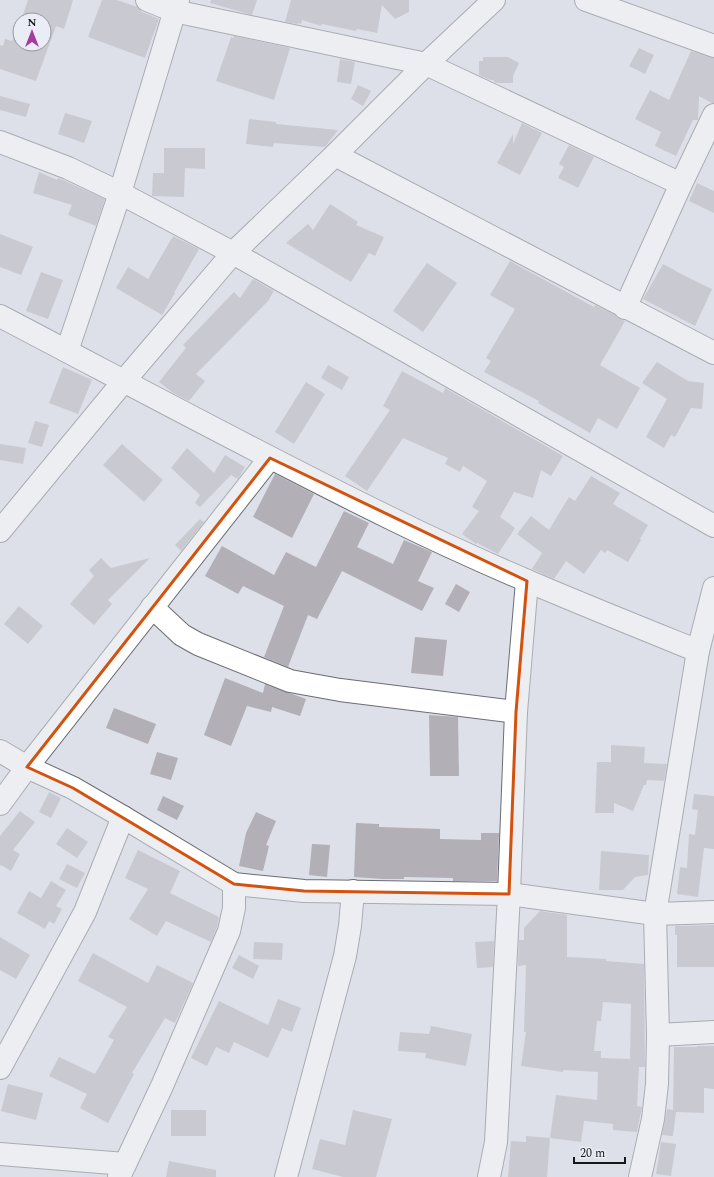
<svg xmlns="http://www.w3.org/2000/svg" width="714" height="1177" font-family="Spectral,serif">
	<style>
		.building { fill: #b2afb6; fill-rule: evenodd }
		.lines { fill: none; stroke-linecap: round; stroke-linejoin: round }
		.minor-casing { stroke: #6a6d74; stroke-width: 24 }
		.minor { stroke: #fff; stroke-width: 22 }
		.marked { fill: none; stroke: #d3520d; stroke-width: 3; stroke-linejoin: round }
	</style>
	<rect width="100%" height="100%" fill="#dde0e8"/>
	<g class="building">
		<path d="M28 0H73L64 29 56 26 36 81 0 69V45L3 46 5 39 12 41 20 18H22ZM20 20H44V44H20Z"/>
		<polygon points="102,0 117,0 137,7 142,12 159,19 145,58 88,37"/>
		<polygon points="211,0 257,0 252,15 210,3"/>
		<polygon points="291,0 409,0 409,12 395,19 382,5 377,33 357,29 356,31 322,24 321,26 302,20 301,24 298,23 298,24 285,22"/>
		<polygon points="234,36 290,48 274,100 216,81 231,37 234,38"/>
		<polygon points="639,48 654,55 645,74 629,66"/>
		<polygon points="691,51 714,58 714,103 712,103 699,96 698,120 693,120 676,156 655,146 661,132 635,119 650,90 669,100"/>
		<polygon points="483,57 508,57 519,63 513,76 513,83 497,83 494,82 494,80 490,80 479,75 479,61 483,61"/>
		<polygon points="340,59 355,62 351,84 337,82"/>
		<polygon points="358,85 371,91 363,106 351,99"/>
		<polygon points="0,96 30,104 26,117 0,110"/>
		<polygon points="65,113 92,121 84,143 58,134"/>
		<polygon points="249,119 276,122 276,124 338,130 325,147 274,143 273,147 246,144"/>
		<polygon points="522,123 542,133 520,175 497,163 513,134 513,144"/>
		<polygon points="569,145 594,157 578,188 558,178 564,167 559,164"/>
		<polygon points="164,148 205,148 205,169 185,168 184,197 152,196 153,173 164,173"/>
		<polygon points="39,172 57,180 58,178 63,180 105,199 96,226 68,215 72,205 33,193"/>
		<polygon points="697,183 714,191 714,213 689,201"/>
		<polygon points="330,204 358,222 356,225 384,237 375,256 369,253 351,282 286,243 308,224 313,230"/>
		<polygon points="0,234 33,247 21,275 0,267"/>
		<polygon points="173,236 199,249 174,293 175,293 162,315 116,288 128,267 148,279"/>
		<polygon points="510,261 594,307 595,305 615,315 620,319 625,321 600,365 640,388 617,429 598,418 590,433 538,403 539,401 484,372 491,361 486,358 515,309 490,295"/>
		<polygon points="427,263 457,283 423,332 393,311"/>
		<polygon points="663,264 689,278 712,289 695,326 643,299"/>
		<polygon points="41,272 63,280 48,319 26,311"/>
		<polygon points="253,279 274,291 268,301 196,374 205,381 189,401 173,393 159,382 186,348 183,345 234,292 240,298"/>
		<polygon points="657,362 688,381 704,383 702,409 691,408 675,437 671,435 664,448 646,437 667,399 642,383"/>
		<polygon points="328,365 349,377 342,390 321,378"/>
		<polygon points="63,367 92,380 78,414 49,403"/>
		<polygon points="402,371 443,393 445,388 563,456 551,476 541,470 533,498 514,492 500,517 515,528 498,554 477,543 476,544 462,534 479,511 472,507 487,481 463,466 460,472 445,464 448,458 403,438 367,491 345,476 390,410 383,406"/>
		<polygon points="306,382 325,394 294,444 275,432"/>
		<polygon points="35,421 49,425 42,447 28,443"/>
		<polygon points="0,444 26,448 23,464 0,460"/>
		<polygon points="122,444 163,480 144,502 103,465"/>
		<polygon points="187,448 214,473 225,455 245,467 238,479 231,475 200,507 195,503 200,495 171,468"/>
		<polygon points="275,474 314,494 292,538 253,517"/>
		<polygon points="591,476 620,493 613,504 648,525 640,539 641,540 628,562 607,550 605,553 601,550 584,574 566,561 554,579 532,569 542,553 517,534 531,516 549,530 569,497 575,501"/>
		<polygon points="344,511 369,523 357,547 393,564 404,540 432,552 418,581 434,588 422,611 342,571 317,619 308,615 288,667 264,657 284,606 243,586 238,594 205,576 222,546 274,575 286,552 316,567"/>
		<polygon points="200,519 204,522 181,551 175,545"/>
		<polygon points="101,558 111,568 150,558 108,600 112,604 94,625 70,604 94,576 89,570"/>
		<polygon points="456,584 470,592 459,612 445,604"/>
		<polygon points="19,606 43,626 28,644 4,624"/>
		<polygon points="415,637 447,640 443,676 411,673"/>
		<polygon points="225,678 263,693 265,684 306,699 300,716 272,707 271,712 247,706 231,746 204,735"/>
		<polygon points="114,708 156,724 148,744 106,728"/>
		<polygon points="429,715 458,717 459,776 430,776"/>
		<polygon points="611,745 645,747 644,763 667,764 664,781 647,780 646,785 644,785 633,811 614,803 614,813 595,813 597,762 611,762"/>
		<polygon points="157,752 178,758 171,780 150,774"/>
		<polygon points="49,792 61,798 51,818 39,812"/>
		<polygon points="694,794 714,796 714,849 704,848 698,897 677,894 680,867 687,868 689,834 695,835 698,810 692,809"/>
		<polygon points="163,796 184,806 177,820 157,810"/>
		<polygon points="20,811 35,822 13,850 20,854 11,871 1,865 0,866 0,836"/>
		<polygon points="256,812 276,821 266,845 269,846 263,871 239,866 246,833"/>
		<polygon points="356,823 379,824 379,827 440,829 440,839 481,840 481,833 499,833 497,881 453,881 453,878 404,877 404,879 383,879 354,877"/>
		<polygon points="67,828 88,842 77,858 56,844"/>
		<polygon points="312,844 330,845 327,877 309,875"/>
		<polygon points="138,850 180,871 170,893 219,917 217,927 211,942 166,921 157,936 129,919 148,889 125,878"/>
		<polygon points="601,851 649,855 648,875 635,877 623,890 599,890"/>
		<polygon points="67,864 85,873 77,888 59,879"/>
		<polygon points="51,881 66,890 56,906 62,909 54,924 49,921 45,929 17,913 29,891 41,898"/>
		<path d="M540 911 567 915V957L606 959V961L644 964 645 1067H639L637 1106 642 1107 637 1132 613 1130V1124L584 1121 581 1142 550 1138 556 1095 597 1100 598 1072 563 1070V1072L521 1066 526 1032H524L526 965 518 966 519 940H524V928ZM603 1002 631 1004 630 1059 601 1058V1051H594L597 1021H601Z"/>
		<polygon points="714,925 714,967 677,967 677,935 675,935 675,926"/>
		<polygon points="0,937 30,955 16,979 0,970"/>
		<polygon points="494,941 493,967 477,968 475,942"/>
		<polygon points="254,942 283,943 282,960 253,959"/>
		<polygon points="93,953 148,983 157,965 193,983 175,1023 165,1018 132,1073 134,1074 108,1123 80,1108 87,1094 49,1076 59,1057 95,1074 114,1040 108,1037 127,1007 78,981"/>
		<polygon points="239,955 259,966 253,979 232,968"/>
		<polygon points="278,999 301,1008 292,1032 282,1028 268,1058 234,1042 229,1053 216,1047 207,1066 191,1058 219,1001 268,1025"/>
		<polygon points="431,1026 472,1034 466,1066 425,1058 426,1053 398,1051 400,1032 429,1034"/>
		<polygon points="697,1046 714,1046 714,1089 704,1088 704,1113 676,1112 673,1136 662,1135 667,1109 673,1110 674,1047 697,1047"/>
		<polygon points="8,1084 43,1093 36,1120 1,1111"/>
		<rect x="171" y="1110" width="35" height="26"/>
		<polygon points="353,1110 392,1119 376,1177 343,1177 312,1169 320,1139 345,1145"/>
		<polygon points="526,1136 550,1138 547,1177 508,1177 511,1141 526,1142"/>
		<polygon points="661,1142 676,1144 671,1176 656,1174"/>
		<polygon points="169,1161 216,1170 216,1177 166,1177"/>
	</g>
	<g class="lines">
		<defs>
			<g id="minor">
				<polyline points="147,0 174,11 426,64 681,184"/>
				<polyline points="586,0 714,46"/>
				<polyline points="0,142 68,168 120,193 233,253 714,526"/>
				<polyline points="335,155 714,353"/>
				<polyline points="625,308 681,184 714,115"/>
				<path d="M0 316C130 384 259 454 390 518 491 568 594 609 698 651"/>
				<polyline points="67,351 120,193 178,0"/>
				<polyline points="0,531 123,382 233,253 335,155 426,64 494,0"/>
				<polyline points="152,607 182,635 198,644 290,681 340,690 516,712"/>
				<polyline points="0,751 27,767 73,788 123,817 234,884 304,891 509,894 655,914 714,912"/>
				<polyline points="0,804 27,767 270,458"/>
				<polyline points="658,1035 714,1032"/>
				<polyline points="0,1068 85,912 123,817"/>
				<polyline points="0,1154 125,1164"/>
				<polyline points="119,1177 162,1086 229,931 234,908 234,884"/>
				<polyline points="286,1177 345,956 350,926 353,891"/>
				<polyline points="489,1177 496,1142 509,894 516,712 527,581"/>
				<polyline points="640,1177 653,1119 657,1084 658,1035 655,914 698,651 714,588"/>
			</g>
		</defs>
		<use href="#minor" class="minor-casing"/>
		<use href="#minor" class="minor"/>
	</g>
	<path d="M0 0H714V1177H0ZM270 458 527 581 516 712 509 894 304 891 234 884 73 788 27 767Z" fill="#dde0e8" fill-opacity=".55" fill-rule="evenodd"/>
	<path class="marked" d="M270 458 527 581 516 712 509 894 304 891 234 884 73 788 27 767Z"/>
	<g transform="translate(32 32)"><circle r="19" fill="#eaedf5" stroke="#95979d"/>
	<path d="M0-3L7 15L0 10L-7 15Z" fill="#a53c9e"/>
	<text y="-6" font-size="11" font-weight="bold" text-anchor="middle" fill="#151719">N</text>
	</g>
	<path d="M574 1157v6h51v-6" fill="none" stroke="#151719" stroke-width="2"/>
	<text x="580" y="1157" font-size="12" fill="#151719" stroke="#eaedf5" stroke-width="3" paint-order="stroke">20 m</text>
</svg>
